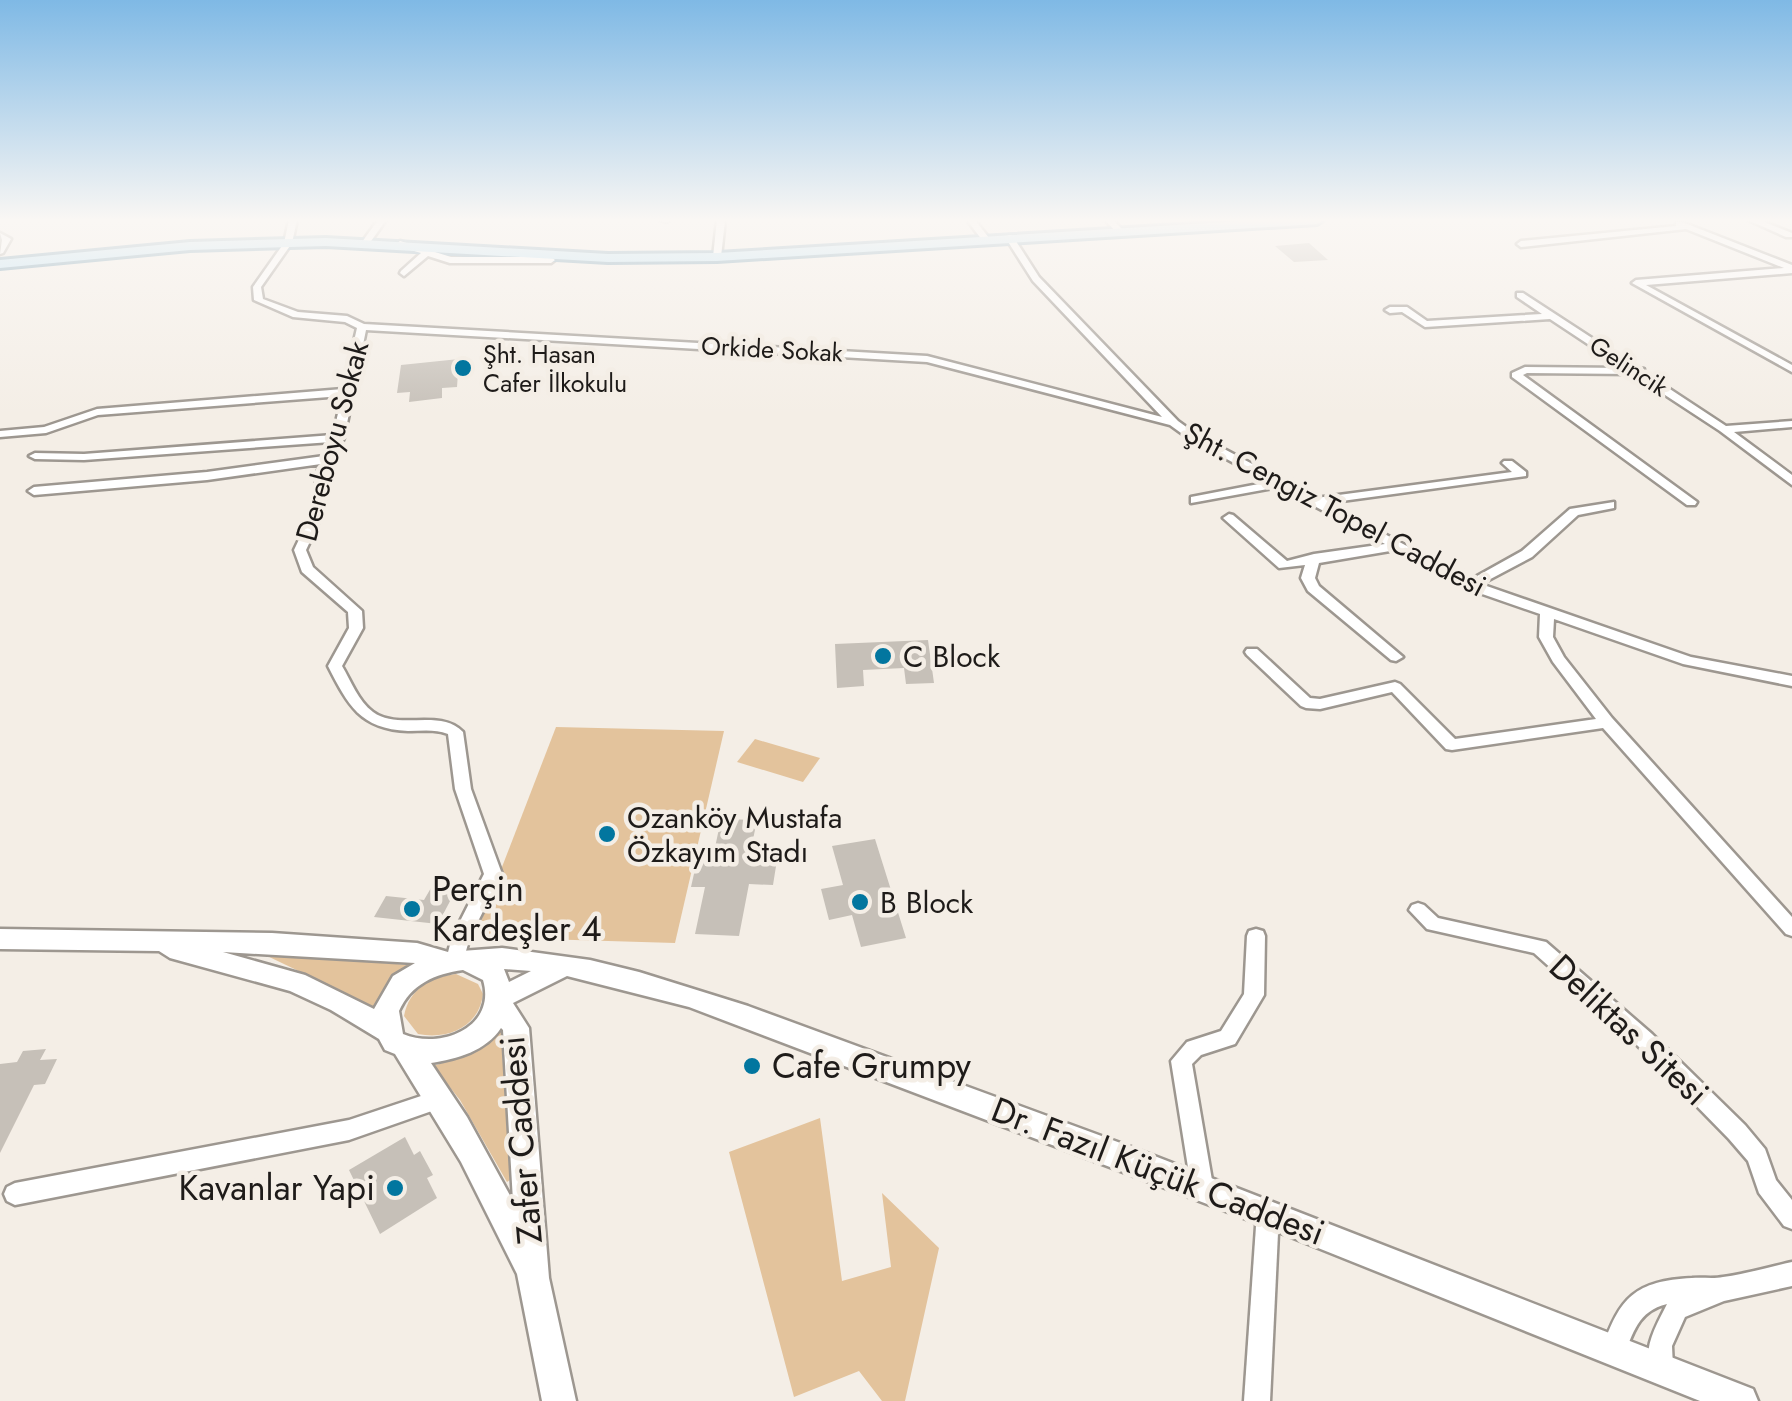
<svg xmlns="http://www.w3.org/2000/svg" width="1792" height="1401" font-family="Jost,sans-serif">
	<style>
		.green { fill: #e3c39c }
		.building { fill: #c6c0b8 }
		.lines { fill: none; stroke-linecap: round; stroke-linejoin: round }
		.street-casing { stroke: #9d9790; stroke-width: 5 }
		.secondary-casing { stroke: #9d9790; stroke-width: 5 }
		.primary-casing { stroke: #5e8da6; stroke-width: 6 }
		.street { fill: #fff; fill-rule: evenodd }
		.secondary { fill: #fff; fill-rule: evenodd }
		.primary { fill: #b3e0f7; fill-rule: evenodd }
		.poi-dot { fill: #02769f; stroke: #f4eee6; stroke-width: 4 }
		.labels { text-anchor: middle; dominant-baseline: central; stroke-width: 9; stroke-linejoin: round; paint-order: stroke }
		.far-street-label { font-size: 25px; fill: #1e1b19; stroke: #f4eee6 }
		.far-poi-label { font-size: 25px; fill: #1e1b19; stroke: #f4eee6; text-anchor: start }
		.street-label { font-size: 30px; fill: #1e1b19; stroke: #f4eee6 }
		.poi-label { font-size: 30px; fill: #1e1b19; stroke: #f4eee6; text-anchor: start }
		.near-poi-label { font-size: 35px; fill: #1e1b19; stroke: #f4eee6; text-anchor: start }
		.near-street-label { font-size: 35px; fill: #1e1b19; stroke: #f4eee6 }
	</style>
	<rect width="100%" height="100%" fill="#f4eee6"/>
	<g class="green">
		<polygon points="556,727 724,731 675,943 475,937"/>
		<polygon points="755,739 820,758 803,782 737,762"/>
		<polygon points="263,954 410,965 382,992 374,1007"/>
		<path d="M456 974 478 984 483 994C479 1027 448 1040 418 1034L404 1016C409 989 430 977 456 974Z"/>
		<polygon points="501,1031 510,1180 507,1182 460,1100 433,1066 465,1056"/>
		<polygon points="820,1118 842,1281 891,1267 882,1193 939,1248 905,1401 882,1401 859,1371 794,1397 729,1152"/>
	</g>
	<g class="building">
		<polygon points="1309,243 1328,260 1294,262 1275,246"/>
		<polygon points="459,359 457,387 442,388 442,398 409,402 410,392 397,393 401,365"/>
		<polygon points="928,640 934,683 906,684 904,668 863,670 864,686 837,688 835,644"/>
		<polygon points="721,819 757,820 749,859 777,860 773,885 749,884 739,936 695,934 705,887 691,887 698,856 713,857"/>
		<polygon points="875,839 906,938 861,947 852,915 829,920 821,889 843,885 832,846"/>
		<polygon points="435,881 459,884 438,924 374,917 386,896 424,900"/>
		<polygon points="46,1049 40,1060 57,1059 45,1084 34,1085 0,1153 0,1064 17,1062 23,1051"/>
		<polygon points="405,1137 414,1155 420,1151 433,1175 427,1178 437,1198 380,1234 349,1170"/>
	</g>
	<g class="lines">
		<defs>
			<g id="street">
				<path d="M289 220H297L292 243 261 287 263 299 298 312 347 316 364 324 927 356 1162 417 1033 281 1005 237 1009 235H1012L1039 277 1178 421 1196 434 1316 498 1512 472 1502 463 1504 461H1512L1526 472V476L1327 503 1470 580 1522 551 1570 509 1614 502V508L1578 515 1532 557 1481 584 1691 657 1792 676V686L1683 664 1554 619 1553 637 1564 657 1612 718 1792 917V936L1786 934 1603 728 1452 750 1446 749 1392 692 1320 709 1306 708 1301 706 1247 655 1245 652 1247 649H1257L1310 698 1320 699 1395 682 1400 684 1455 739 1596 719 1553 662 1539 637 1540 614 1465 588 1396 550 1319 563 1315 578 1319 586 1403 657 1396 661 1391 660 1308 591 1301 578 1305 565 1279 568 1223 518 1229 514 1233 515 1287 561 1314 554 1385 544 1279 487 1191 503V497L1269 482 1188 438 1170 425 927 362 366 330 344 438 329 472 324 512 306 550 313 567 362 611 363 628 342 666C351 681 358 701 373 712 399 731 440 708 463 732L471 789 502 874 470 937 462 965 455 968 448 965 446 960 452 937 484 874 455 789 448 734C435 729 422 731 408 731 360 729 348 705 328 666L349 628 348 612 302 572 294 550 312 512 317 472 321 464 207 480 34 495 28 491 34 487 207 472 324 456 331 442 84 460 35 459 29 456 35 453 84 454 333 435 342 396 98 415 46 433 0 437V431L44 427 97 409 343 389 357 328 345 322 293 317 254 300 253 287 284 243Z"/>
				<polygon points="378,220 386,220 369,244 363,244 362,242"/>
				<polygon points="660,220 670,220 666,222"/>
				<polygon points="717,220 725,220 721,257 717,260 713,257"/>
				<polygon points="967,220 975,220 989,238 988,240 982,240"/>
				<polygon points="1105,220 1113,220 1124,231 1117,233"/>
				<polygon points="1748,220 1759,220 1792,233 1792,237 1786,237"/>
				<polygon points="1676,222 1682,222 1792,265 1792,273 1646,285 1792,365 1792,372 1632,283 1636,280 1784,268 1686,229 1521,247 1517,244 1521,241 1676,226"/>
				<polygon points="0,233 11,239 3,253 0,254 2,240"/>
				<polygon points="400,241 451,257 551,257 555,260 551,263 450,263 428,256 404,276 400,273 401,271 421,253 397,246 396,244"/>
				<polygon points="1517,293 1523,293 1638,368 1644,369 1644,372 1726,426 1792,421 1792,427 1734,432 1792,475 1792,485 1720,431 1633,374 1527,373 1523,375 1697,502 1695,505 1687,505 1512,377 1512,373 1525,367 1624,368 1550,319 1425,327 1402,312 1390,313 1385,310 1390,307 1407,307 1427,321 1542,314 1517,297"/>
				<polygon points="1418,903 1424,905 1438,918 1546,942 1652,1034 1745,1125 1765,1149 1776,1180 1792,1200 1792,1229 1784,1226 1759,1193 1748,1161 1729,1139 1638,1046 1534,953 1427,929 1409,910 1412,905"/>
				<polygon points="1256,929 1263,931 1265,936 1264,995 1235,1044 1201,1055 1192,1064 1213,1186 1210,1193 1202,1196 1194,1193 1191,1186 1171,1061 1187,1042 1221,1031 1244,994 1247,936 1249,931"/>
				<polygon points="442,1089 449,1091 452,1098 449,1105 349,1140 15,1205 7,1201 4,1194 7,1187 15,1183 349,1120"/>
				<polygon points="1268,1201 1276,1204 1279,1212 1270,1401 1244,1401 1257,1212 1260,1204"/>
				<path d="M1792 1262V1286L1724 1301 1685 1317 1672 1346 1673 1368 1670 1377 1661 1380 1652 1377C1641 1350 1655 1328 1667 1304 1638 1311 1633 1333 1623 1358L1614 1361 1605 1358 1602 1349C1620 1297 1635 1281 1692 1278 1702 1277 1713 1279 1723 1277 1746 1274 1769 1267 1792 1262Z"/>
			</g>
			<path id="secondary" d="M0 929 272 933 417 943 448 952 502 948 590 960 639 972 748 1006 1134 1148 1753 1389 1758 1401H1700L1236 1215 689 1007 567 976 513 1003 529 1028 549 1278 576 1401H542L517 1274 461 1162 395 1054 385 1050 379 1039 331 1010 290 991 170 958 159 951 0 949ZM223 952 415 963 393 976 374 1009 305 975ZM504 969 531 971 509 982ZM463 970 483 980C497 1027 441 1050 403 1034L399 1011C411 984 435 974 463 970ZM501 1028 503 1030 513 1201 467 1117 431 1063C457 1059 486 1051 501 1028Z"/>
			<polygon id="primary" points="1259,220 1323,220 1317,224 717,261 608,262 326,246 190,250 0,268 0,260 190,242 326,238 608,254 717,253"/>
		</defs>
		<use href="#street" class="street-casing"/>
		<use href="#secondary" class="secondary-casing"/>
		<use href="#primary" class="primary-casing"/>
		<use href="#street" class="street"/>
		<use href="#secondary" class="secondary"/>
		<use href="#primary" class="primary"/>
	</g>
	<linearGradient id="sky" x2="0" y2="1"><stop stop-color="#7fb9e5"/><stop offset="0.53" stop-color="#faf7f4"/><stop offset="1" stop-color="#faf7f4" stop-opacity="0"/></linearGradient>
	<rect width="1792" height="416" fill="url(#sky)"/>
	<g class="poi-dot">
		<circle cx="463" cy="368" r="10"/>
		<circle cx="883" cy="656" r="10"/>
		<circle cx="607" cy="834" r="10"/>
		<circle cx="860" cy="902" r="10"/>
		<circle cx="412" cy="909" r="10"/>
		<circle cx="752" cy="1066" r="10"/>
		<circle cx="395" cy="1188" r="10"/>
	</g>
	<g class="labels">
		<g class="far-street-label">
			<text transform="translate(772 349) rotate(3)">Orkide Sokak</text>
			<text transform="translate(1629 366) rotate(33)">Gelincik</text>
		</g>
		<g class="far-poi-label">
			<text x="483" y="354">Şht. Hasan<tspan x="483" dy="29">Cafer İlkokulu</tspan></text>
		</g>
		<g class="street-label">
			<text transform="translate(332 441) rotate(-75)">Dereboyu Sokak</text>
			<text transform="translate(1335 509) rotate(28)">Şht. Cengiz Topel Caddesi</text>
		</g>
		<g class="poi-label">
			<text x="903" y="656">C Block</text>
			<text x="627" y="817">Ozanköy Mustafa<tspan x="627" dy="34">Özkayım Stadı</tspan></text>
			<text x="880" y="902">B Block</text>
		</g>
		<g class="near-poi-label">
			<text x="432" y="889">Perçin<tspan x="432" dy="40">Kardeşler 4</tspan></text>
			<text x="772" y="1066">Cafe Grumpy</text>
			<text x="375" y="1188" text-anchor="end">Kavanlar Yapi</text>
		</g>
		<g class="near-street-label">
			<text transform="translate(1629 1030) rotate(43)">Deliktas Sitesi</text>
			<text transform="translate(521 1140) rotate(-95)">Zafer Caddesi</text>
			<text transform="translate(1158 1171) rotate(21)">Dr. Fazıl Küçük Caddesi</text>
		</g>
	</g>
</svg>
